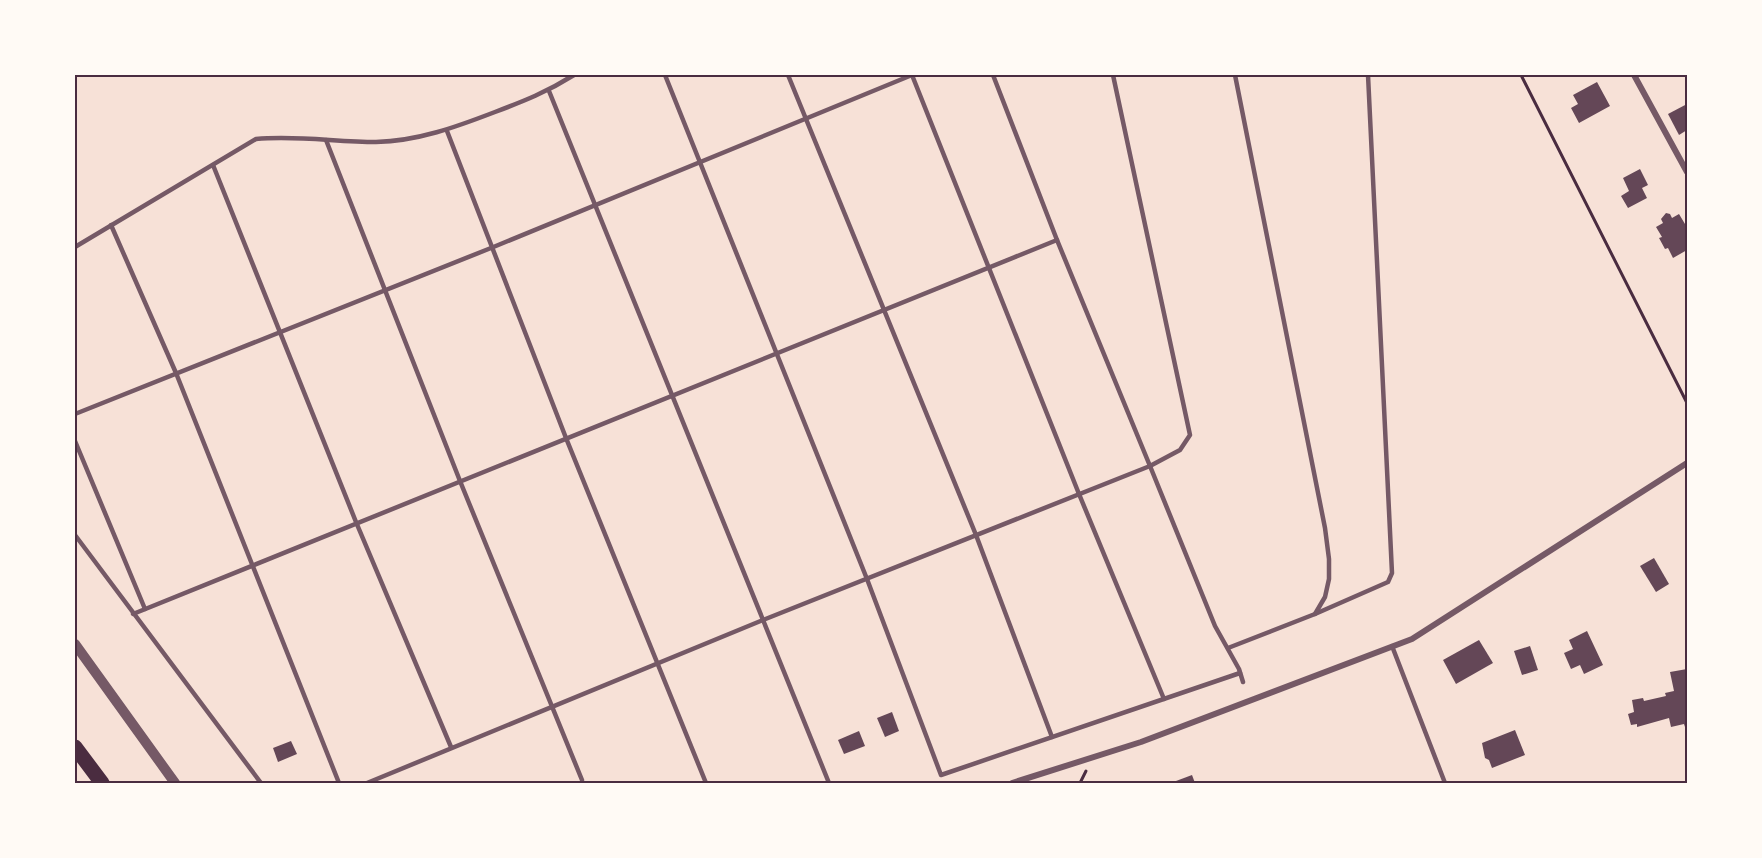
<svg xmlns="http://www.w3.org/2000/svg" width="1762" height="858" font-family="'Playfair Display',serif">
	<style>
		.building { fill: #644757 }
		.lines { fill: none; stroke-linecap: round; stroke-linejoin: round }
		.path { stroke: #4a2c40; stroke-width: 3 }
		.service { stroke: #755966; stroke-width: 4.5 }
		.minor { stroke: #755966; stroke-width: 6 }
		.tertiary { stroke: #755966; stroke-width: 10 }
		.motorway { stroke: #4a2c40; stroke-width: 15 }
		.neatline { fill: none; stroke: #4a2c40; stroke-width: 2 }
	</style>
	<rect width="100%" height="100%" fill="#f7e1d7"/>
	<g class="building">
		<polygon points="1597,82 1610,106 1579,123 1571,108 1578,104 1573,95"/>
		<polygon points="1687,104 1687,130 1679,135 1668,114"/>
		<polygon points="1640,169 1648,185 1642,188 1647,198 1628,208 1621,196 1629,191 1623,178"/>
		<polygon points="1666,213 1670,214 1672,218 1679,214 1685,224 1687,222 1687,250 1673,258 1668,248 1665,249 1659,238 1662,237 1656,227 1663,223 1661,219"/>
		<polygon points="1654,558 1669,584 1656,592 1640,566"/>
		<polygon points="1587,631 1603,665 1584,674 1580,665 1571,669 1564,653 1573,649 1569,640"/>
		<polygon points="1479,640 1493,663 1456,684 1443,660"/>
		<polygon points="1530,646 1538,670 1522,675 1514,651"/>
		<polygon points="1687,669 1687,726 1685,727 1684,724 1671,727 1669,718 1637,727 1637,724 1631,725 1628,714 1634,712 1632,700 1643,698 1644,701 1666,696 1665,693 1674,691 1670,672"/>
		<polygon points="892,712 899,731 885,737 877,718"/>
		<polygon points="1515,730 1525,755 1492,768 1489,760 1485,758 1482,743"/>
		<polygon points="859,731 865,746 844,754 838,740"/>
		<polygon points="291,741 297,754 278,762 273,748"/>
		<polygon points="1192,775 1195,783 1177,783 1176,781"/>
	</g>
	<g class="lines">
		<g class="path">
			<polyline points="1521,75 1687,403"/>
			<polyline points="1080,783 1086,771"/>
		</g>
		<g class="service">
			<polyline points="665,75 867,579 941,775 1240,673"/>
			<polyline points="788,75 976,535 1052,737"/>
			<polyline points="912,75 1079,494 1164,699"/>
			<polyline points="993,75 1057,240 1150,466 1215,626 1239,669 1243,682"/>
			<polyline points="549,91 829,783"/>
			<polyline points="447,131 566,438 706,783"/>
			<polyline points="326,140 460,481 582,780"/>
			<polyline points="213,165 356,522 451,747"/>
			<polyline points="111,225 176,373 339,783"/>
			<path d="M75 247 256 139C296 135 336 142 376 142 418 141 456 127 495 112 524 101 547 92 574 75"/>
			<polyline points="75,414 491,248 912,75"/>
			<polyline points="75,441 145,609"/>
			<polyline points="75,535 261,783"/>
			<polyline points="133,614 1057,240"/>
			<polyline points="1315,614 1388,582 1392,573 1368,75"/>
			<polyline points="1392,646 1445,783"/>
			<polyline points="1228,648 1315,614 1325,597 1329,579 1329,559 1325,528 1235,75"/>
			<polyline points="367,783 763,620 1150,466 1180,450 1190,435 1113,75"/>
		</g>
		<g class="minor">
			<polyline points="1634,75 1687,172"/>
			<polyline points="1012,783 1141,742 1412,639 1687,463"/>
		</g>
		<polyline class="tertiary" points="75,644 175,783"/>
		<polyline class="motorway" points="75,747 102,783"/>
	</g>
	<rect width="1762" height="858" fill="none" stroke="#fffaf5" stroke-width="153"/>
	<rect x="76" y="76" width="1610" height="706" class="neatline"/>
</svg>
